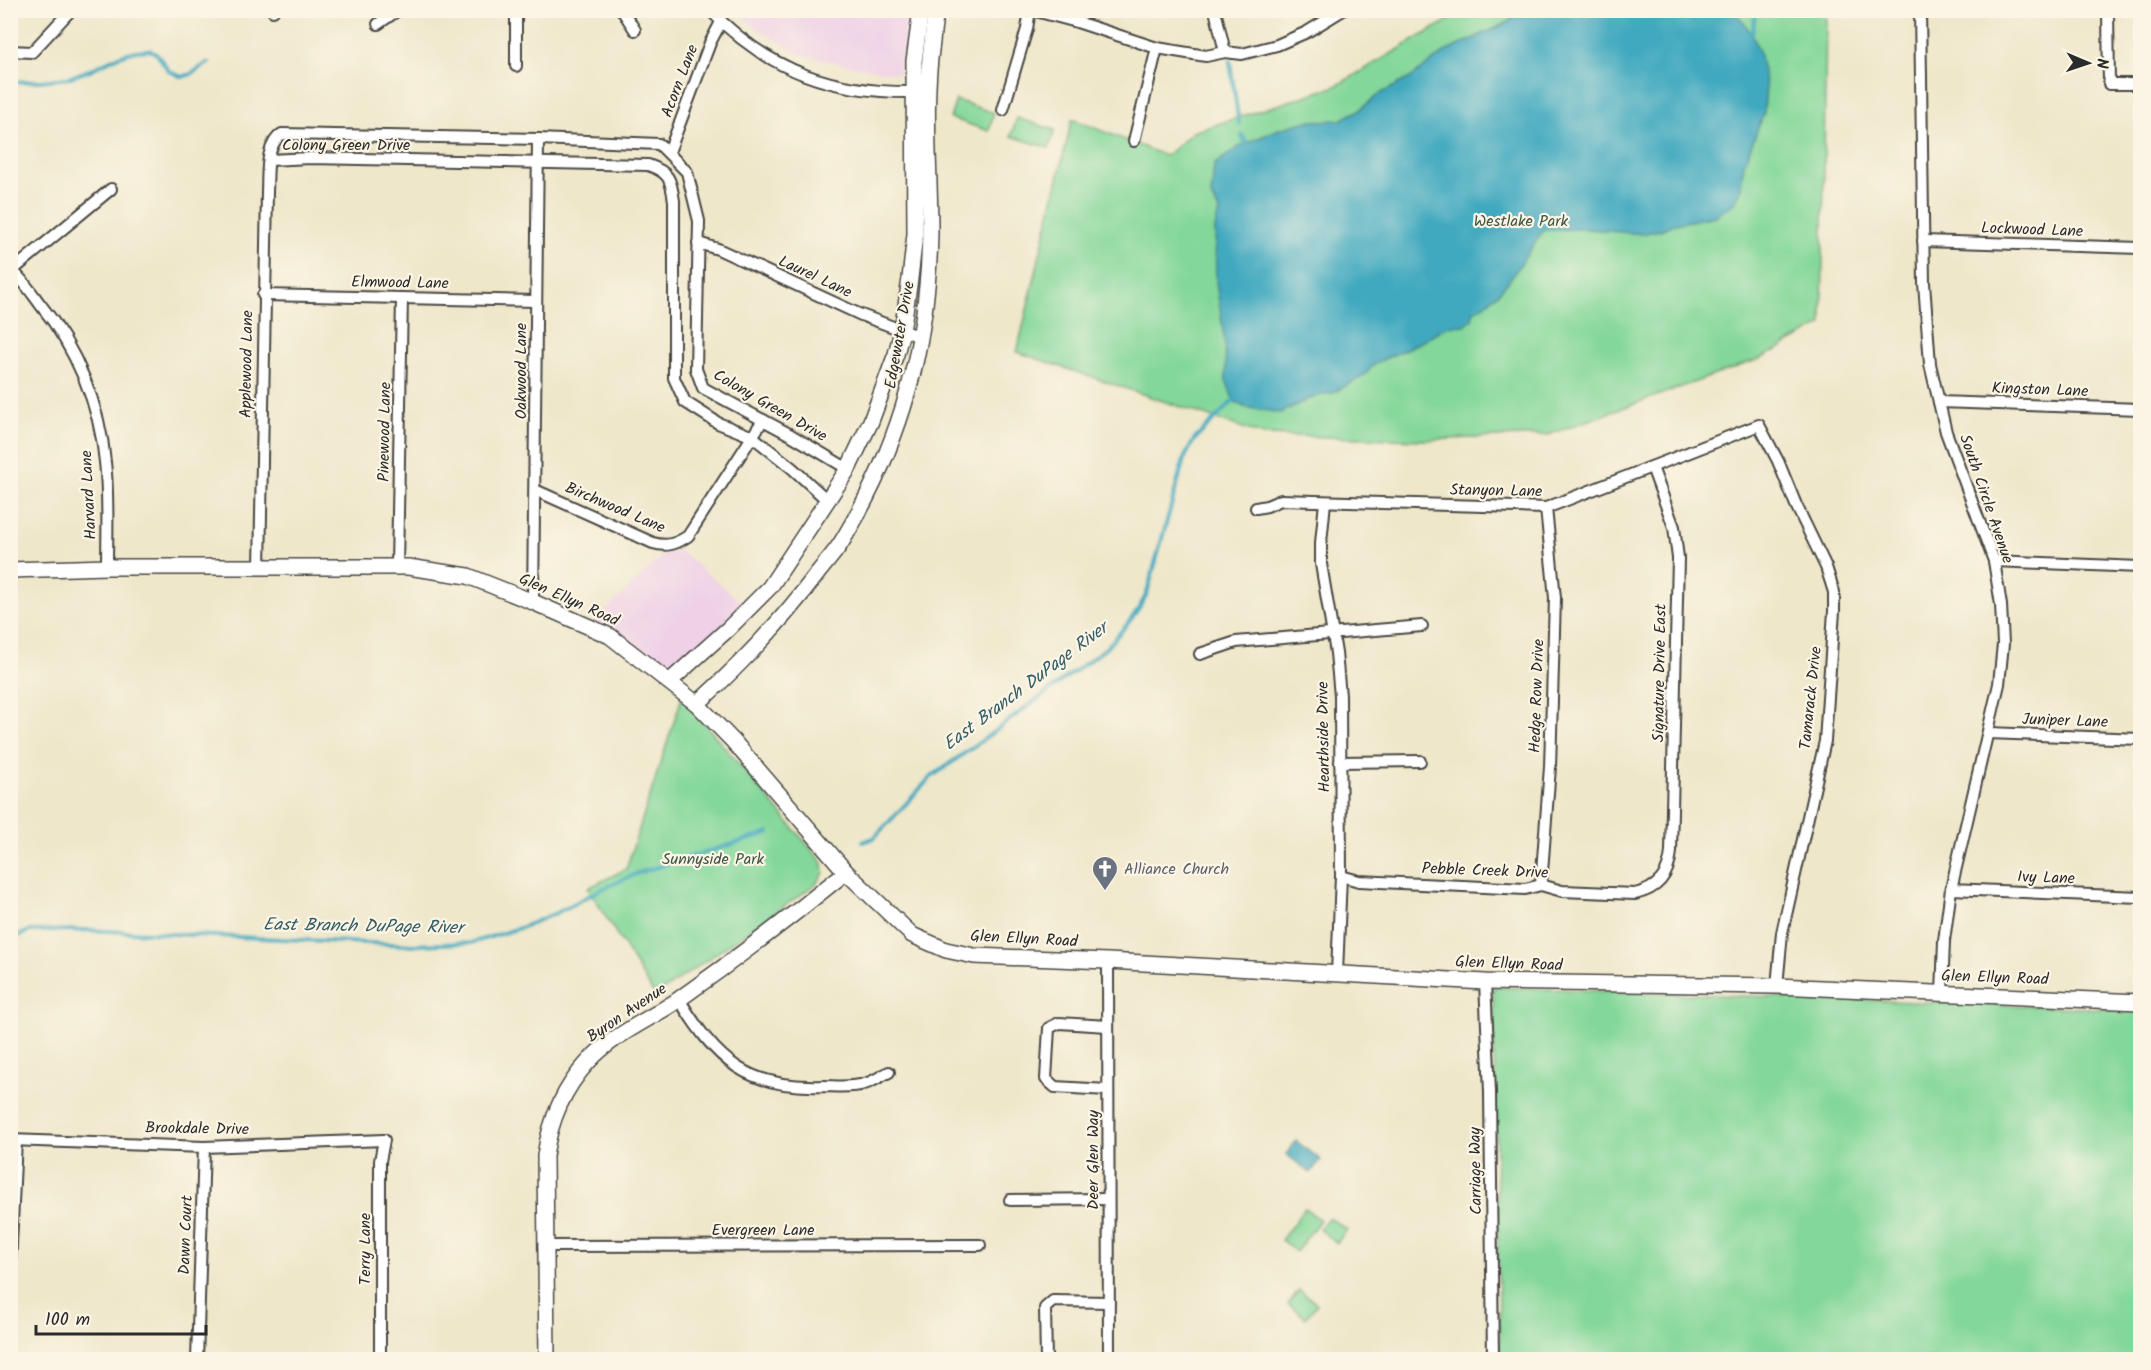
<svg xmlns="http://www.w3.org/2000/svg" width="2151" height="1370" font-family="Kalam,sans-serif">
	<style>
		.built { fill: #efd0e7 }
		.green { fill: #83d79a; stroke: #578162; stroke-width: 1.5 }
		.water { fill: #3fa9bf; stroke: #356a75; stroke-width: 1.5 }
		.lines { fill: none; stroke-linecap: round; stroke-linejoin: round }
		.stream { stroke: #3fa9bf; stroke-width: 4 }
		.street-casing { stroke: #484743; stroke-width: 14 }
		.secondary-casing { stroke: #484743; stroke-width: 18 }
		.street { stroke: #fff; stroke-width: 10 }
		.secondary { stroke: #fff; stroke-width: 15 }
		.labels { text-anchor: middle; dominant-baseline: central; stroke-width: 4.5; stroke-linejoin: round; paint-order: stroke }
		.street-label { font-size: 16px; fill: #2b2b2b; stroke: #fcf5e5 }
		.park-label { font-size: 16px; fill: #415647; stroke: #fcf5e5 }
		.worship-label { font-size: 16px; fill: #5b616d; stroke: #fcf5e5; text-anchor: start }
		.water-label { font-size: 18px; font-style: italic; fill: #335d66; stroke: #fcf5e5 }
	</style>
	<rect width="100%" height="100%" fill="#fcf5e5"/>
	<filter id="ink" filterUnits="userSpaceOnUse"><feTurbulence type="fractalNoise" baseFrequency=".0167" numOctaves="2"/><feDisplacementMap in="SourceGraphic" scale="12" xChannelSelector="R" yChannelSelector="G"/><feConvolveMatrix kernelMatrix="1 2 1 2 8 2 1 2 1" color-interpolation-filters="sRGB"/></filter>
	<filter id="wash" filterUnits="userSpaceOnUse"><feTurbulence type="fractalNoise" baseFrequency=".008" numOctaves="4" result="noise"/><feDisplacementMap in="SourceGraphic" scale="24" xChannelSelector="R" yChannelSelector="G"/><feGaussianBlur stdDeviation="1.35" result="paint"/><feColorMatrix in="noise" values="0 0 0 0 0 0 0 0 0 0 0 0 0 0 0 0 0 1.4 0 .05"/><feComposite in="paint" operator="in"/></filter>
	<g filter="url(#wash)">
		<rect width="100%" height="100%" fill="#eee7ca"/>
		<g class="built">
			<polygon points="737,11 911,11 899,74 848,65 798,54 752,25"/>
			<polygon points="679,550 746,606 669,678 592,624 664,554"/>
		</g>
		<g class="green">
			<polygon points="1464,11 1826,11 1822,325 1762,358 1548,435 1422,440 1264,435 1017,352 1072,119 1166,156 1193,132 1336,86"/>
			<polygon points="956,100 994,113 989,131 950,118"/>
			<polygon points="1017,118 1055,130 1049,148 1011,136"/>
			<polygon points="682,697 823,863 824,873 816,884 655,996 588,888 626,869"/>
			<polygon points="1493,987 2140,1010 2140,1359 1500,1359"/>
			<polygon points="1305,1208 1320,1220 1296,1252 1281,1240"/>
			<polygon points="1329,1217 1347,1230 1337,1243 1319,1229"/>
			<polygon points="1299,1290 1317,1304 1306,1318 1288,1304"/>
		</g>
		<g class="water">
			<path d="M1546 10 1735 11 1752 34 1759 51 1766 86 1764 113 1744 164 1740 193 1733 204 1715 216 1675 224 1660 230 1642 234 1588 229 1544 230C1523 257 1506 296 1474 311L1472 319 1465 325 1447 326 1423 341 1376 363 1362 377 1333 393 1313 397 1280 413 1244 407 1234 401 1226 381 1225 344 1216 282 1215 228 1219 210 1211 197 1214 165 1240 146 1279 129 1308 121 1341 120 1361 109 1378 95 1410 78 1445 52 1506 23 1519 13 1534 15Z"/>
			<polygon points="1296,1141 1321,1160 1310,1173 1286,1154"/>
		</g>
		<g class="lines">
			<g class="stream">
				<polyline points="1749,36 1752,34 1756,10"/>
				<polyline points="1230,61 1239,124"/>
				<polyline points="10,82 40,81 68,78 90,70 119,56 135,51 150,50 157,54 169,71 182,77 191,74 209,62"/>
				<polyline points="1242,135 1248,147"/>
				<path d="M863 842 874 838 931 777 976 745 1106 648C1122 631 1138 613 1147 593L1184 459 1194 440 1236 398"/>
				<polyline points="10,940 29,931 84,930 413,945 471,943 523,927 558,912 600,890 638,873 769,833"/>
			</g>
		</g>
	</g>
	<g filter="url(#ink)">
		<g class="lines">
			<defs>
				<g id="street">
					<polyline points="273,10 273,11"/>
					<polyline points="516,10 516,66"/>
					<polyline points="622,10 635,30"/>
					<path d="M710 10C769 72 835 94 920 92"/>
					<polyline points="1032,10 1077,22 1157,48 1206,56 1225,52 1242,54 1277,45 1307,32 1343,10"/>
					<polyline points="1215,10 1225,52"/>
					<polyline points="1920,10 1924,283 1930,364 1946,432 1994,561 2001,605 2003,644 1999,684 1951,889 1944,941 1942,994"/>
					<polyline points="2108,10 2109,84 2140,84"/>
					<polyline points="378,24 398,10"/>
					<polyline points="10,51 32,52 71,10"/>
					<polyline points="1003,110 1027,29 1030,10"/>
					<polyline points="1134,141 1157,48"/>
					<polyline points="669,152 710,43 721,22"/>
					<path d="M269 160 311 158 648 165C669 172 671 179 674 201V378L685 402 718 423 753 437 792 468 827 500"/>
					<polyline points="1923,241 2140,248"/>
					<polyline points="698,243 718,249 861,315 920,337"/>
					<path d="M10 269C22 278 31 292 40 304 76 348 100 405 105 462 109 497 107 532 107 567"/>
					<polyline points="13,270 111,189"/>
					<polyline points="263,295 536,301"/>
					<polyline points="1939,402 2140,409"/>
					<path d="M535 490 653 543C667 547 676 544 688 536L763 420"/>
					<polyline points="1325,502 1321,543 1321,564 1336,653 1340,696 1341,876 1337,973"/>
					<polyline points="1256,508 1267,506 1281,500 1546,508 1759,425 1778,461 1796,505 1826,567 1834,592 1834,611 1825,741 1782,933 1777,986"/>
					<polyline points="1994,561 2140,567"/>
					<polyline points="397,567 402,298"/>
					<path d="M260 568 267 192C268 173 265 145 282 134L538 139 659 144 687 172 699 221 696 369 703 388 791 435 848 469"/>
					<polyline points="533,602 538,139"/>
					<polyline points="1200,654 1236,642 1422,626"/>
					<polyline points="1988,733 2140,739"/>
					<polyline points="1340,762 1420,761"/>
					<path d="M1341 876 1359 881 1525 889 1541 885 1562 891 1635 894C1658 889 1669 875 1671 852L1678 558 1674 527 1652 467"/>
					<polyline points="1541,885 1550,767 1555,598 1546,508"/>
					<polyline points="1951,889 2140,897"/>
					<polyline points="1108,961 1109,1360"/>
					<polyline points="1485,982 1490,1092 1493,1360"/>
					<path d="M679 999C717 1061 747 1089 823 1086 835 1086 852 1088 864 1084 873 1082 881 1076 889 1072"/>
					<polyline points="1108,1026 1059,1023 1049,1028 1046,1079 1055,1087 1108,1090"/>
					<polyline points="10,1140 204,1147 384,1140 380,1161 380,1360"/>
					<polyline points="1010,1200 1108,1199"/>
					<polyline points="546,1246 980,1245"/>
					<polyline points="10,1266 16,1140"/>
					<polyline points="197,1360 204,1147"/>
					<polyline points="1046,1360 1045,1308 1053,1301 1109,1302"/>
				</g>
				<g id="secondary">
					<polyline points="10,570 107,567 408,567 468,576 533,602 610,636 697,704 733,741 846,872 912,935 946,950 974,956 1108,961 1485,982 1777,986 2140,1002"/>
					<polyline points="669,682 728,629 770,587 848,469 871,421 896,354 902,331 910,279 915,234 914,61 921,10"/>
					<path d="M697 704C741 664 782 621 817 574 826 562 837 551 844 538 902 441 928 345 930 232 930 169 923 105 932 42 933 31 934 20 937 10"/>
					<path d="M547 1360 545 1156C550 1120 563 1089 588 1062 612 1035 649 1020 678 1000 736 959 791 917 846 872"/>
				</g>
			</defs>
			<use href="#street" class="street-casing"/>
			<use href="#secondary" class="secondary-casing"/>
			<use href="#street" class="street"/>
			<use href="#secondary" class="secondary"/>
		</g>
	</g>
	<defs>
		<symbol id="church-pin" viewBox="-11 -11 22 30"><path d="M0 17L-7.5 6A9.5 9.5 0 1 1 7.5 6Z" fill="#6b7280" stroke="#fcf5e5"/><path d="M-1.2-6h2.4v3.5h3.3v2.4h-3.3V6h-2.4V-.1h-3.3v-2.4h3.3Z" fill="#fff"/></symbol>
	</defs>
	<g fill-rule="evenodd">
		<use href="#church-pin" x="1090" y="854" width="30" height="40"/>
	</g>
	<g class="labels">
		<g class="street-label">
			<text transform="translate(680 81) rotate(-69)">Acorn Lane</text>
			<text x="346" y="145">Colony Green Drive</text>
			<text transform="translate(2032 230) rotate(2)">Lockwood Lane</text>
			<text transform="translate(815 277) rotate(25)">Laurel Lane</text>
			<text transform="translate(400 283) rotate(1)">Elmwood Lane</text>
			<text transform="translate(900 335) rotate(-80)">Edgewater Drive</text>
			<text transform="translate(247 364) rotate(-89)">Applewood Lane</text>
			<text transform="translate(521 371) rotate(-90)">Oakwood Lane</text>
			<text transform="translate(2040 390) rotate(2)">Kingston Lane</text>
			<text transform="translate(770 406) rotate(30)">Colony Green Drive</text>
			<text transform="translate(385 432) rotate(-89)">Pinewood Lane</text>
			<text transform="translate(1496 491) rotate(1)">Stanyon Lane</text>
			<text transform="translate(89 495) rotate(-93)">Harvard Lane</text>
			<text transform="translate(1986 499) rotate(71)">South Circle Avenue</text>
			<text transform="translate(615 508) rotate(23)">Birchwood Lane</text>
			<text transform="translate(569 600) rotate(24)">Glen Ellyn Road</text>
			<text transform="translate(1660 673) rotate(-89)">Signature Drive East</text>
			<text transform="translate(1537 696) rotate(-88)">Hedge Row Drive</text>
			<text transform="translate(1811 698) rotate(-84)">Tamarack Drive</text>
			<text transform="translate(2065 721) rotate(2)">Juniper Lane</text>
			<text transform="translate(1324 737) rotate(-91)">Hearthside Drive</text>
			<text transform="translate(1485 871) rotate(2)">Pebble Creek Drive</text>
			<text transform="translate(2046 878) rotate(2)">Ivy Lane</text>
			<text transform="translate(1024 939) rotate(3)">Glen Ellyn Road</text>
			<text transform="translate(1509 964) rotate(2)">Glen Ellyn Road</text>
			<text transform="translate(1995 978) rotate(2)">Glen Ellyn Road</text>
			<text transform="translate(627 1013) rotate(-34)">Byron Avenue</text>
			<text transform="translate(197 1129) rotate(1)">Brookdale Drive</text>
			<text transform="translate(1093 1160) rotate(-90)">Deer Glen Way</text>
			<text transform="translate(1476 1171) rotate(-91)">Carriage Way</text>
			<text x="763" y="1230">Evergreen Lane</text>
			<text transform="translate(186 1235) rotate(-88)">Dawn Court</text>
			<text transform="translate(365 1249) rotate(-90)">Terry Lane</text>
		</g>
		<g class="park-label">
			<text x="1521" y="221">Westlake Park</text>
			<text x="713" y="859">Sunnyside Park</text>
		</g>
		<g class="worship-label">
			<text x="1124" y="869">Alliance Church</text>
		</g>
		<g class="water-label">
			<text transform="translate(1026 687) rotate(-37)">East Branch DuPage River</text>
			<text transform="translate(363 927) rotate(1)">East Branch DuPage River</text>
		</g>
	</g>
	<rect width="2151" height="1370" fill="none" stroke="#fcf5e5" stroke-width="36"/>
	<g transform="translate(2088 63) rotate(92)" stroke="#fcf5e5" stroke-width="4.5" paint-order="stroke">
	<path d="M0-4.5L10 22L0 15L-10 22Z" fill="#2b2b2b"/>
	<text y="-9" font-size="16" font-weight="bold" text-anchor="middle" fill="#2b2b2b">N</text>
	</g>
	<path d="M36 1325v9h170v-9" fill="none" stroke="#2b2b2b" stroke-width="3"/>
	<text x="45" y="1325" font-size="18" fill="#2b2b2b" stroke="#fcf5e5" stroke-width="4.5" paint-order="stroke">100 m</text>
</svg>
